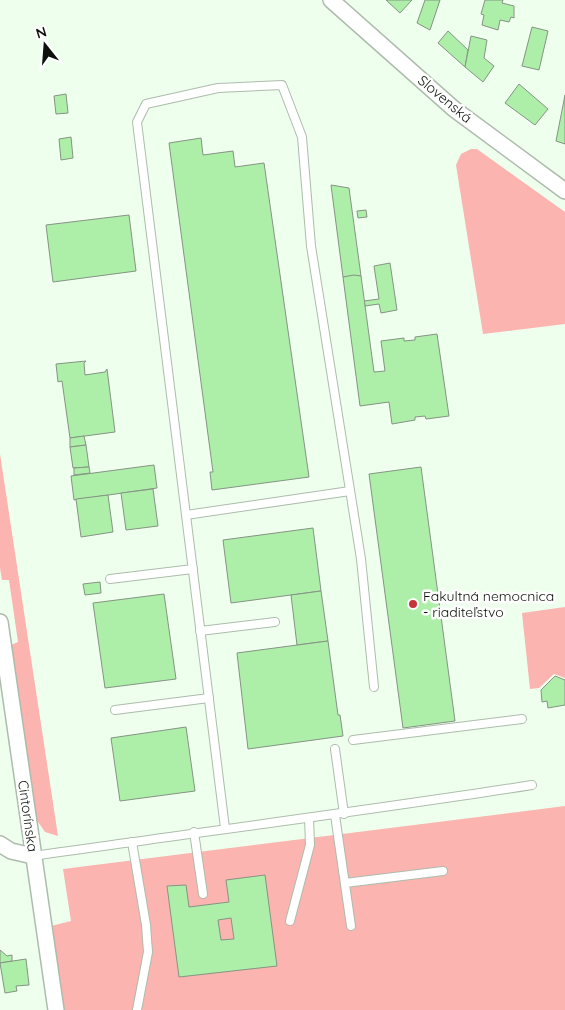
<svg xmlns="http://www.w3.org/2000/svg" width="565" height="1010" font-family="Quicksand,sans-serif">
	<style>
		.green { fill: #fbb4b0 }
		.building { fill: #adefa9; stroke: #859484; fill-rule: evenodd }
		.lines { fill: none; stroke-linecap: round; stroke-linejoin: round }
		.service-casing { stroke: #adbcac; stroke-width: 10 }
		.minor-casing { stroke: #adbcac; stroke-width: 18 }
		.service { stroke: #fff; stroke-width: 8 }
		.minor { stroke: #fff; stroke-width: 15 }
		.poi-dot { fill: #c4353c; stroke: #fff; stroke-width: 2 }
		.labels { text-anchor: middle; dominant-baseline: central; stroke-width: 5; stroke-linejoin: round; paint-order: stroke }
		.street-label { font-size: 14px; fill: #0c110b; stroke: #fff }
		.poi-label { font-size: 14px; fill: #0c110b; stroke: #fff; text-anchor: start }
	</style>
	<rect width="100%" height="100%" fill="#efffed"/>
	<g class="green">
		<polygon points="471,149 477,149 565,212 565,324 483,334 456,165 461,154"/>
		<polygon points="0,454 58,836 45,832 36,819 11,645 18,642 9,580 2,580 0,568"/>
		<polygon points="565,607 565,678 554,674 539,688 530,689 522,613"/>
		<polygon points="565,806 565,1010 64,1010 51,926 71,921 63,869"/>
	</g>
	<g class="building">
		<polygon points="386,0 412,0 400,13"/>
		<polygon points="425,0 440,0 430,30 417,23"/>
		<polygon points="485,0 503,0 502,3 514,6 514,18 511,17 509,22 500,20 498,30 482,25 484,15 481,14"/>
		<polygon points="532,27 548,31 539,70 522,66"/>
		<polygon points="448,31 468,50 465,67 438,43"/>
		<polygon points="471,36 487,40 484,58 494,66 483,82 465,67"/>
		<polygon points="519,84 548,109 535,125 505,103"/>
		<polygon points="66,94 68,113 56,114 54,96"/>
		<polygon points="565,95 565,144 556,141"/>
		<polygon points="71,137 73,158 61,160 59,139"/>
		<polygon points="201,138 203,155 233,151 235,167 264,163 309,477 212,490 210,472 213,472 169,143"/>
		<polygon points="331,185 349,188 361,276 343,277"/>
		<polygon points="366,210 367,217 358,218 357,211"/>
		<polygon points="129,215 136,271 53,282 46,225"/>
		<polygon points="390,263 397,310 381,313 379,304 365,306 364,301 379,299 374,266"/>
		<polygon points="354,275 361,276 374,372 385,371 381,341 404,338 404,341 415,340 415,337 437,334 449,416 426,419 425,416 415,417 415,420 392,424 389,402 360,406 343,277"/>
		<polygon points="86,361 84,363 85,375 105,372 107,369 115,432 70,438 62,381 58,382 56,364"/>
		<polygon points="84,436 86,445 70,447 70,438"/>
		<polygon points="86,445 89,467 73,468 70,447"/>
		<polygon points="154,465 157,488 74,500 71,476"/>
		<polygon points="89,467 90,473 74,475 74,468"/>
		<polygon points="421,467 455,721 403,728 369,474"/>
		<polygon points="153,489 158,526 126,530 121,493"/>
		<polygon points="108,495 113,532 81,537 76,499"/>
		<polygon points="313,528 321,591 231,603 223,540"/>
		<polygon points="100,582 101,593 85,595 83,584"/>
		<polygon points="321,591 328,641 297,645 291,595"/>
		<polygon points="164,594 176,679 105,688 93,603"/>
		<polygon points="328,641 338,715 340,715 343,736 248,749 237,653"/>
		<polygon points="555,676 565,680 565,705 548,708 547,701 542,702 541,690"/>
		<polygon points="186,727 195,791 120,801 111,738"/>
		<path d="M265 875 277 966 179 977 167 886 186 885 189 907 229 902 226 880ZM231 918 234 939 221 940 218 920Z"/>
		<polygon points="0,950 7,956 12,955 12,961 0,963"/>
		<polygon points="26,959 29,985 16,986 17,991 5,993 0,963"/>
	</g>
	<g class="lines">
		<defs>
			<g id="service">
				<polyline points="186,515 350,491"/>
				<polyline points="110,579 193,569"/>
				<polyline points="200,631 275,622"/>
				<polyline points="115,710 209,698"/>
				<polyline points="353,740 522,719"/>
				<polyline points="335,749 344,814"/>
				<polyline points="335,815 351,926"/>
				<polyline points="225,828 137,122 146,104 218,88 282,85 302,137 311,246 361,559 374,687"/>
				<polyline points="194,832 203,894"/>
				<polyline points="132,842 146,925 148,952 137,1010"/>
				<path d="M33 856C200 832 366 811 532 785"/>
				<polyline points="345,883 443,871"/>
				<polyline points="290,921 310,845 309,818"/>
			</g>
			<g id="minor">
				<polyline points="331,0 454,109 565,191"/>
				<polyline points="0,622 56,1010"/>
				<polyline points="0,844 11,851 33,856"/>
			</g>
		</defs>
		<use href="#service" class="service-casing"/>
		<use href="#minor" class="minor-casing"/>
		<use href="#service" class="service"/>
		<use href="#minor" class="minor"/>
	</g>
	<circle class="poi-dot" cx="413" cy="604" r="5"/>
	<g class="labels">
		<g class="street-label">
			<text transform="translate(445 99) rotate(40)">Slovenská</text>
			<text transform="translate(28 816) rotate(82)">Cintorínska</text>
		</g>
		<g class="poi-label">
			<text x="423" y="596">Fakultná nemocnica<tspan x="423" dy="16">- riaditeľstvo</tspan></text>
		</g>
	</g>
	<g transform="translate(45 45) rotate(343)" stroke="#ffffff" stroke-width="4" paint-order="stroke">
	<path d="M0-4L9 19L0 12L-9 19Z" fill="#0c110b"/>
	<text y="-8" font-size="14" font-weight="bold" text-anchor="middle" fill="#0c110b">N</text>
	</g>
</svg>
